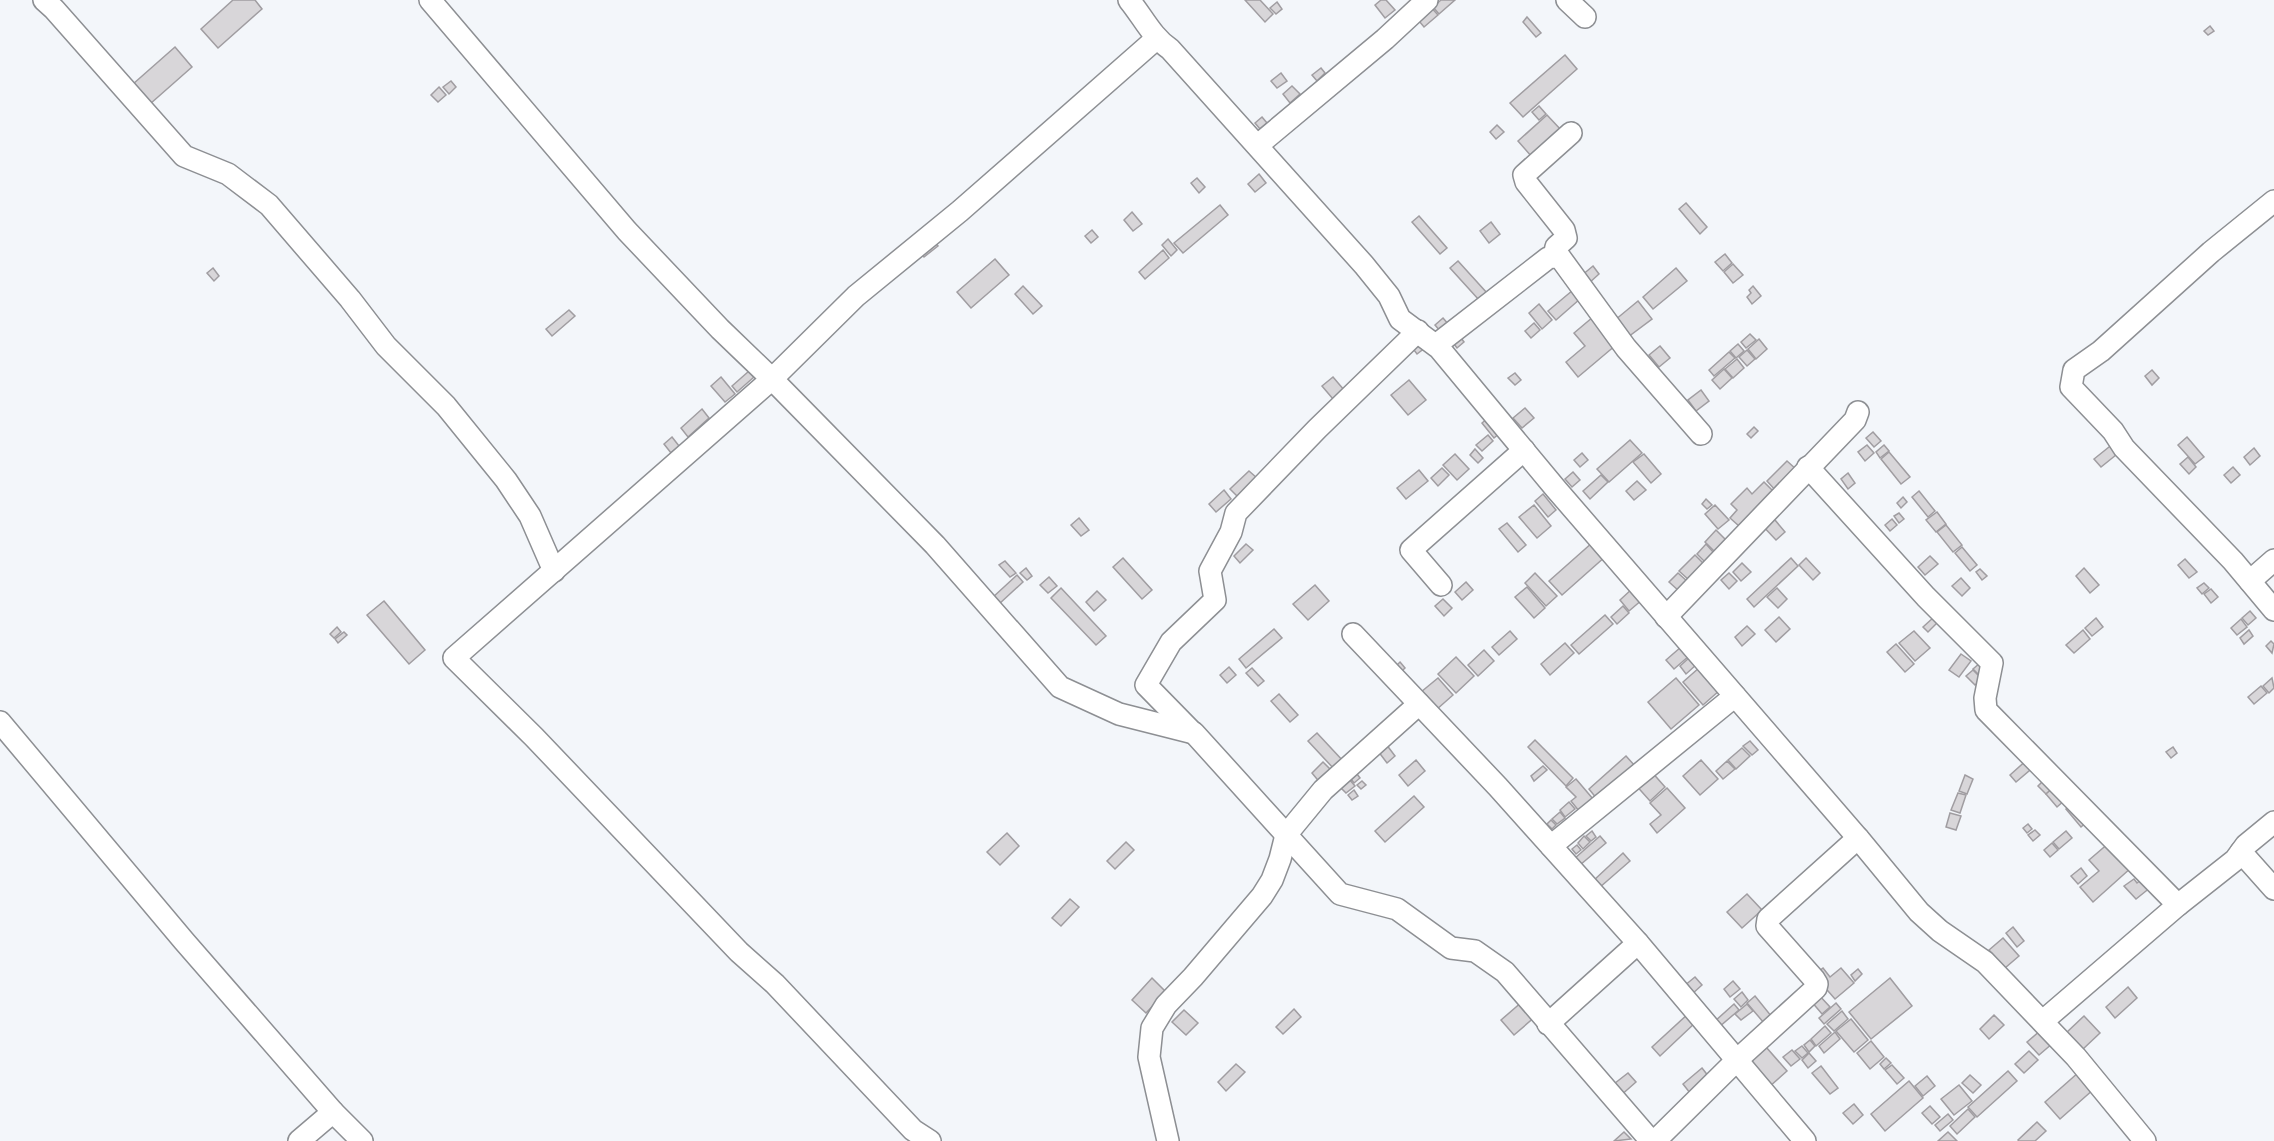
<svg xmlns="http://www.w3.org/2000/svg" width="2274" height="1141" font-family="'Archivo Narrow',sans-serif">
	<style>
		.building { fill: #d8d6d9; stroke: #a09da1; stroke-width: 1.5 }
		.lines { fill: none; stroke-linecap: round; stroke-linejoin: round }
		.minor-casing { stroke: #8d8f93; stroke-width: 24 }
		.minor { stroke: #fff; stroke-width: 21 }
	</style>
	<rect width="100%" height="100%" fill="#f3f6fa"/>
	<g class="building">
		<polygon points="233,0 255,0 262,9 218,48 201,29"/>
		<polygon points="1245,0 1260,0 1273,14 1265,22"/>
		<polygon points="1381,0 1386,0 1395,10 1385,18 1375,5"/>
		<polygon points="1441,0 1455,0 1439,14 1433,7"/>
		<polygon points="1277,2 1282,9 1276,14 1270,8"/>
		<polygon points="1429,5 1438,15 1424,27 1415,16"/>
		<polygon points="1527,17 1541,33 1536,37 1523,22"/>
		<polygon points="2210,26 2214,31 2208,35 2204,31"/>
		<polygon points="175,47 192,67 150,104 133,84"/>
		<polygon points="1565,55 1577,69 1523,117 1510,103"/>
		<polygon points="1321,68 1325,73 1317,81 1312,75"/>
		<polygon points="1281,73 1287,81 1277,88 1271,81"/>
		<polygon points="451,81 456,87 449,94 443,87"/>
		<polygon points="1292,86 1300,94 1290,103 1283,94"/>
		<polygon points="439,87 446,95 438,102 431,95"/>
		<polygon points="1539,106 1546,114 1539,120 1532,112"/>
		<polygon points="1547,115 1562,131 1532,157 1518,141"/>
		<polygon points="1262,117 1267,123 1260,129 1255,123"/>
		<polygon points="1497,125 1504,132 1496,139 1490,132"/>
		<polygon points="1259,174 1266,183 1255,192 1248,184"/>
		<polygon points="1197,178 1205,187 1199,193 1191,183"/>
		<polygon points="1686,203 1707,227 1700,234 1679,209"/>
		<polygon points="1220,205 1228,215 1183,253 1174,243"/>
		<polygon points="1132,212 1142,224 1133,231 1124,220"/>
		<polygon points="1419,216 1447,248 1440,254 1412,222"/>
		<polygon points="1491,222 1500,234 1489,243 1480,231"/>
		<polygon points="1092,230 1098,237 1091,243 1085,236"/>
		<polygon points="931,238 938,246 924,257 918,250"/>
		<polygon points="1168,239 1177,250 1171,256 1162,245"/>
		<polygon points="1163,250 1169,258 1145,279 1139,272"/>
		<polygon points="1725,254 1732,263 1723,271 1715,262"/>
		<polygon points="995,259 1009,275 971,308 957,292"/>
		<polygon points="1458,261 1487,293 1479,300 1450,268"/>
		<polygon points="1733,264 1743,275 1733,283 1724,272"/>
		<polygon points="1593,266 1599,274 1588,284 1581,276"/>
		<polygon points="213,268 219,276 214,281 207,273"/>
		<polygon points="1676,268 1687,281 1653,309 1643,297"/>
		<polygon points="1023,286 1042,306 1033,314 1015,294"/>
		<polygon points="1753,286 1761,296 1752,304 1747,297 1751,293 1749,290"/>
		<polygon points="1573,290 1580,299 1556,320 1548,311"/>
		<polygon points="1638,301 1652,319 1628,337 1615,320"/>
		<polygon points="1539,304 1552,320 1542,329 1529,313"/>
		<polygon points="569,310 575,316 552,336 546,329"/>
		<polygon points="1593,317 1616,345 1578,377 1566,362 1585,346 1574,333"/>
		<polygon points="1443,318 1449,325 1441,332 1435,325"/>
		<polygon points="1534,323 1540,330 1531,338 1525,331"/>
		<polygon points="1458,334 1464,342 1457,348 1451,340"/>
		<polygon points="1750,334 1756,340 1746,348 1741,342"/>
		<polygon points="1420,339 1426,347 1417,354 1411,346"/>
		<polygon points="1759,339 1767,349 1756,359 1748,349"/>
		<polygon points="1738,344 1744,351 1736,358 1730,351"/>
		<polygon points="1660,346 1670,358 1659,367 1649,355"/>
		<polygon points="1747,350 1755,359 1747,366 1739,357"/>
		<polygon points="1729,352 1735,358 1714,376 1709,370"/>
		<polygon points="1737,359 1744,368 1733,378 1725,369"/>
		<polygon points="1724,369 1732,378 1720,389 1712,380"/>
		<polygon points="2152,370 2159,378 2152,385 2145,376"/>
		<polygon points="749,371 754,377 737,392 732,386"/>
		<polygon points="1515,373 1521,380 1515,385 1508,378"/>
		<polygon points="721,377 735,394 725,402 711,386"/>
		<polygon points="1333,377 1344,390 1333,399 1322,386"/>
		<polygon points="1409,380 1426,400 1408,415 1391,395"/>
		<polygon points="1701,390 1709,401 1696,411 1688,400"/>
		<polygon points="1525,408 1534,418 1522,428 1513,418"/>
		<polygon points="702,409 709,418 688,437 681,428"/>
		<polygon points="1489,417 1501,432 1494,438 1482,423"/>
		<polygon points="1754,427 1758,431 1751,438 1747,434"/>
		<polygon points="1873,432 1881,441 1874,447 1866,438"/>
		<polygon points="1488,435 1493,441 1482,451 1476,445"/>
		<polygon points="672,437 679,446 671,453 664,444"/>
		<polygon points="2187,437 2204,457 2195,464 2178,445"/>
		<polygon points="1630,440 1642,453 1609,482 1597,469"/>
		<polygon points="2114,443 2121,451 2101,467 2094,459"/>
		<polygon points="1867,445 1874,453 1865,461 1858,452"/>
		<polygon points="1884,445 1889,451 1880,458 1876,452"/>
		<polygon points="2254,448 2260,456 2250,465 2244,457"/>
		<polygon points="1475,449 1483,458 1478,463 1470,455"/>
		<polygon points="1889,452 1910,477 1901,484 1881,459"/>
		<polygon points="1582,453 1588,460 1580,467 1574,460"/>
		<polygon points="1455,454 1469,469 1457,480 1443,465"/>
		<polygon points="1644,454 1661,474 1651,483 1633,462"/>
		<polygon points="2188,457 2196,467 2189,474 2180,464"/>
		<polygon points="1787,461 1797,470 1776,491 1767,481"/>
		<polygon points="2233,467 2240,475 2231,483 2224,475"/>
		<polygon points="1442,468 1449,475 1438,486 1431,478"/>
		<polygon points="1419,470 1428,481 1406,499 1397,488"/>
		<polygon points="1249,471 1257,478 1238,497 1230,489"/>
		<polygon points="1573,472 1580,480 1572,487 1565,479"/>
		<polygon points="1848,473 1855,483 1848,489 1841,479"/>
		<polygon points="1601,475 1608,482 1590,499 1583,491"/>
		<polygon points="1637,481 1646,490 1634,500 1626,491"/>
		<polygon points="1764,482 1773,491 1739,526 1730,518 1737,510 1731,504 1747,488 1752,494"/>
		<polygon points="1224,490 1231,499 1216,512 1209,504"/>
		<polygon points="1919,491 1935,511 1928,517 1912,497"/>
		<polygon points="1543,494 1556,510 1548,517 1535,501"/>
		<polygon points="1903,497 1907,502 1901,508 1897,503"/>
		<polygon points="1706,499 1712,505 1707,509 1702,504"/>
		<polygon points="1534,505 1551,526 1537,538 1519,517"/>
		<polygon points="1715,505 1729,520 1718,529 1705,514"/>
		<polygon points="1937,512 1946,524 1936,532 1926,520"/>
		<polygon points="1899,513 1904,519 1899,523 1894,516"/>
		<polygon points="1770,514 1785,532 1776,540 1760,523"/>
		<polygon points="1079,518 1089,530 1081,536 1071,525"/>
		<polygon points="1892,519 1897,525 1890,531 1885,525"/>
		<polygon points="1507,523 1526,545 1518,552 1499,529"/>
		<polygon points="1946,525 1962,545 1953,552 1937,532"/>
		<polygon points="1716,530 1726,540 1715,552 1705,542"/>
		<polygon points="1593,542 1606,556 1562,595 1549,581"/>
		<polygon points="1246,544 1253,550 1240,563 1234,556"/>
		<polygon points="1706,544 1714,553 1705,562 1697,554"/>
		<polygon points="1962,547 1977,565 1970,571 1955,553"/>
		<polygon points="1695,555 1704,564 1689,580 1679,571"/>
		<polygon points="1930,556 1938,564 1925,575 1918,567"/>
		<polygon points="1123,558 1152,590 1142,599 1113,567"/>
		<polygon points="1791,558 1798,566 1754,607 1747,599"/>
		<polygon points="1806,558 1820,573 1813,580 1799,565"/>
		<polygon points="2185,559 2197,572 2189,578 2178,565"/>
		<polygon points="1005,561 1016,573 1010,577 999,565"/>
		<polygon points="1742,563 1751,572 1741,581 1733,572"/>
		<polygon points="1026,568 1032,576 1027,580 1020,573"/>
		<polygon points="2084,568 2099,585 2090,593 2076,576"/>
		<polygon points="1980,569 1987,576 1982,580 1976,572"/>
		<polygon points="1535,573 1557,596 1546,606 1525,583"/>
		<polygon points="1678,573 1688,582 1679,591 1669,582"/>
		<polygon points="1729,573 1737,581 1729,589 1721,580"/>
		<polygon points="1017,575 1023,582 998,605 992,598"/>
		<polygon points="1049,577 1057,586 1048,593 1040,585"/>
		<polygon points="1961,578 1970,588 1962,596 1952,586"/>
		<polygon points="1466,582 1473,590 1462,600 1455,592"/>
		<polygon points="2204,583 2209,588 2202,594 2197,588"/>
		<polygon points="1315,585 1329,601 1308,620 1293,604"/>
		<polygon points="1527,587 1545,608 1534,618 1515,597"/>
		<polygon points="1061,588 1106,636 1096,645 1051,598"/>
		<polygon points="1633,588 1643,599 1629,611 1620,600"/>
		<polygon points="1777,588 1787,599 1778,608 1767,597"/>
		<polygon points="2211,589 2218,597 2211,603 2204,594"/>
		<polygon points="1097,591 1106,600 1094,611 1086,602"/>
		<polygon points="1443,599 1452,608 1444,616 1435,606"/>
		<polygon points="384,601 425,650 409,664 367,615"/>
		<polygon points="1623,606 1629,613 1617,624 1611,617"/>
		<polygon points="2250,611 2256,618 2248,625 2242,618"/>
		<polygon points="1605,615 1613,624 1579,654 1571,645"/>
		<polygon points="1779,617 1790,629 1776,642 1765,630"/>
		<polygon points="1934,617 1938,622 1928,632 1923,627"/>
		<polygon points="2096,618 2103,627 2092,636 2085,628"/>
		<polygon points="2241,619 2247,627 2237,635 2231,628"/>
		<polygon points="1747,626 1755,634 1742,646 1735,637"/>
		<polygon points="337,627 341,632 334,638 330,634"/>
		<polygon points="1274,629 1282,638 1246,668 1239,659"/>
		<polygon points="2083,630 2090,639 2074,653 2066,645"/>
		<polygon points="2249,630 2253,636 2244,644 2240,638"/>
		<polygon points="1510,631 1517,639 1499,655 1492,647"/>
		<polygon points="1914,631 1930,648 1915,661 1899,643"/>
		<polygon points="344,632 347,635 338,643 335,639"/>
		<polygon points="2271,641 2274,644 2272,653 2266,646"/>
		<polygon points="1565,643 1574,653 1550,675 1541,664"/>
		<polygon points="1896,644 1914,664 1905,672 1887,652"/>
		<polygon points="1681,647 1689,656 1674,669 1666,660"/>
		<polygon points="1484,650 1494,661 1478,676 1468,665"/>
		<polygon points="1961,654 1971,661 1959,677 1949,670"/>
		<polygon points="1456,657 1474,676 1456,693 1438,674"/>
		<polygon points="1690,657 1696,665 1686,674 1680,666"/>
		<polygon points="1400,662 1405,668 1401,672 1396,666"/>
		<polygon points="1980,663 1985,669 1979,675 1973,669"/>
		<polygon points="1229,667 1236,675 1227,683 1220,675"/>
		<polygon points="1700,667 1720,690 1703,705 1683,682"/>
		<polygon points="1252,668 1264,681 1258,686 1246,673"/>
		<polygon points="1973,670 1982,679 1975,685 1966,676"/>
		<polygon points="1438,678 1453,695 1436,710 1421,692"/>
		<polygon points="1676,678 1699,705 1671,729 1648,702"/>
		<polygon points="2272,678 2274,688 2269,693 2263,686"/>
		<polygon points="2261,686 2267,693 2254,704 2248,697"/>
		<polygon points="1279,694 1298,715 1290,722 1271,701"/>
		<polygon points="1317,733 1344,762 1335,770 1308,741"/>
		<polygon points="1535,740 1573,778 1566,786 1528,747"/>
		<polygon points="1750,741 1758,750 1752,755 1743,746"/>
		<polygon points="1386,744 1395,756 1387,763 1378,751"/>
		<polygon points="2173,747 2177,753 2171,758 2166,752"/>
		<polygon points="1742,748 1750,756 1736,769 1728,760"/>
		<polygon points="1626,756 1635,766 1597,799 1589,789"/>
		<polygon points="2029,758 2035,766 2016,782 2010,775"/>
		<polygon points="1416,760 1425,771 1408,786 1399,775"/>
		<polygon points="1701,760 1718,779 1700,795 1683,776"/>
		<polygon points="1727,761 1735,769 1723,779 1716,771"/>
		<polygon points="1323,762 1334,773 1321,784 1312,773"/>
		<polygon points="1543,766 1547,770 1534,781 1531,776"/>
		<polygon points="1650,770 1665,787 1650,801 1634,783"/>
		<polygon points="1357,774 1360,778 1354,783 1351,779"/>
		<polygon points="1965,775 1973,779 1967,794 1959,791"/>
		<polygon points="2047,777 2055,786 2046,794 2038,786"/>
		<polygon points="1349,779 1355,786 1346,793 1340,787"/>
		<polygon points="1576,779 1593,799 1579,811 1571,801 1576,797 1566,787"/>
		<polygon points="1362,781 1366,785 1361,789 1357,785"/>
		<polygon points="2055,786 2066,799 2057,807 2046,794"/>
		<polygon points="1667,788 1685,808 1657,833 1650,824 1661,815 1650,803"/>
		<polygon points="1354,790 1358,796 1352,800 1348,795"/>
		<polygon points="1958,793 1966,795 1960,813 1951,810"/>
		<polygon points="1414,796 1424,807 1385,842 1375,831"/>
		<polygon points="1569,802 1575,809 1565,817 1560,810"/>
		<polygon points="2073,803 2088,821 2081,827 2066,809"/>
		<polygon points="1560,812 1565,818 1557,824 1552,819"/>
		<polygon points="1950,813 1961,816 1956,830 1946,827"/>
		<polygon points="1551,820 1556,825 1552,829 1547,824"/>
		<polygon points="2028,824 2032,829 2027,833 2023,828"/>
		<polygon points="2035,830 2040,835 2033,841 2028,835"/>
		<polygon points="1592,831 1596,837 1591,841 1586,836"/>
		<polygon points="2066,831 2072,838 2059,849 2053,842"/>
		<polygon points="1007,833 1019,846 1000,865 987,852"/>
		<polygon points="1584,836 1590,842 1583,849 1578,843"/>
		<polygon points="1600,836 1606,843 1580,865 1574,859"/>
		<polygon points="1126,842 1134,850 1115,869 1107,861"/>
		<polygon points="2110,842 2132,867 2093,902 2080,887 2099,871 2089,860"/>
		<polygon points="2052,843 2058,850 2050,857 2044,850"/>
		<polygon points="1577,845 1581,850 1576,854 1572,849"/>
		<polygon points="1623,853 1630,861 1599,888 1593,881"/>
		<polygon points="2081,868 2087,876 2078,884 2071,876"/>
		<polygon points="2143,878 2151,887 2136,899 2124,886 2134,879 2137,883"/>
		<polygon points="1747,894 1762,910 1742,928 1727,912"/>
		<polygon points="1070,899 1079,907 1061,926 1052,918"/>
		<polygon points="2013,927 2024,941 2017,947 2006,933"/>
		<polygon points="2003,938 2019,956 2005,968 1989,950"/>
		<polygon points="1823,968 1830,977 1841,968 1854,983 1835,999 1814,975"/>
		<polygon points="1858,969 1862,974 1855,981 1851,975"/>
		<polygon points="1695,977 1702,985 1691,995 1684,986"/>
		<polygon points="1152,978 1166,992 1146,1013 1132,1000"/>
		<polygon points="1890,978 1912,1006 1871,1039 1849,1012"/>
		<polygon points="1733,981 1740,989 1730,997 1724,989"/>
		<polygon points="2128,987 2137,998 2115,1018 2106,1007"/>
		<polygon points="1742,992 1748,1000 1741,1007 1734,999"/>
		<polygon points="1818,994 1830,1007 1822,1014 1811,1001"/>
		<polygon points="1755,996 1772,1017 1764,1023 1747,1003"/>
		<polygon points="1523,1001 1536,1016 1514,1035 1501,1020"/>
		<polygon points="1836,1003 1841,1009 1824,1024 1819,1018"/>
		<polygon points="1734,1004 1739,1010 1719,1027 1714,1022"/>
		<polygon points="1747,1004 1753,1011 1741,1020 1735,1014"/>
		<polygon points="1294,1009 1301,1017 1283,1034 1276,1027"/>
		<polygon points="1184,1010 1198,1023 1186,1035 1172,1022"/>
		<polygon points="1842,1011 1848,1019 1834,1031 1827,1024"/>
		<polygon points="1689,1013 1697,1021 1660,1056 1652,1047"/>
		<polygon points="1994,1015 2004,1025 1989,1039 1980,1029"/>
		<polygon points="2084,1016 2100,1033 2082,1050 2066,1033"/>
		<polygon points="1851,1019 1868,1040 1854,1052 1836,1031"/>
		<polygon points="1825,1026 1831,1033 1816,1046 1811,1039"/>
		<polygon points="2041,1030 2053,1043 2039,1055 2027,1042"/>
		<polygon points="1835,1032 1840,1039 1824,1053 1819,1046"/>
		<polygon points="1810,1040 1815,1046 1809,1052 1804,1045"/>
		<polygon points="1871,1041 1884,1057 1870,1069 1857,1053"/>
		<polygon points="1802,1046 1808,1053 1802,1058 1795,1051"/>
		<polygon points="1766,1047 1787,1071 1769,1087 1748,1063"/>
		<polygon points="1792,1050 1800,1059 1791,1066 1783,1057"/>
		<polygon points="2029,1051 2038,1060 2024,1073 2015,1064"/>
		<polygon points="1809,1053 1816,1061 1808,1068 1802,1060"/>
		<polygon points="1886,1058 1891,1063 1884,1069 1880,1064"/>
		<polygon points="1236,1064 1245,1072 1226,1091 1218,1082"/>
		<polygon points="1892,1065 1904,1078 1897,1084 1885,1070"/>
		<polygon points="1821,1066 1838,1088 1830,1094 1812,1073"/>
		<polygon points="1702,1068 1709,1077 1690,1093 1683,1084"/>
		<polygon points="2008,1071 2017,1081 1977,1117 1968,1107"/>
		<polygon points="2079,1072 2094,1089 2060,1119 2045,1102"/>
		<polygon points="1628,1073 1636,1082 1619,1097 1610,1087"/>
		<polygon points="1970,1075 1981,1085 1973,1093 1962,1083"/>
		<polygon points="1927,1076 1935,1086 1923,1096 1915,1086"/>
		<polygon points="1909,1081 1923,1098 1885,1131 1871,1114"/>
		<polygon points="1959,1085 1972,1101 1954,1115 1941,1099"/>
		<polygon points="1854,1104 1863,1115 1853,1124 1843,1113"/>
		<polygon points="1930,1106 1940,1117 1932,1124 1922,1113"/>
		<polygon points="1968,1109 1975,1117 1957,1134 1950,1126"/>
		<polygon points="1948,1114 1953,1120 1940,1131 1935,1125"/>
		<polygon points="2037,1122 2046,1131 2035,1141 2019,1141 2018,1140"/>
		<polygon points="1624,1132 1631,1139 1614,1141"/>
		<polygon points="1948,1132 1957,1141 1938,1141"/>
	</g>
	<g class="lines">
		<defs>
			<g id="minor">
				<polyline points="44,0 54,9 184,156 228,174 269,205 350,299 386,346 446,406 506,480 530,516 554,571"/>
				<polyline points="430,0 627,231 720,329 772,379 935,545 1060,687 1119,714 1194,733 1340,894 1397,909 1451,948 1475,951 1505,972 1651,1141"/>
				<path d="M1129 0C1143 17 1152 37 1170 49L1364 265 1389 296 1400 319 1439 348 1556 489 1858 838 1919 912 1940 931 1985 962 2076 1057 2145 1141"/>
				<polyline points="1567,0 1585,17"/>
				<polyline points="1258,145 1385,39 1427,0"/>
				<polyline points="2274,201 2211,252 2101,351 2074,370 2071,387 2113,431 2124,448 2233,561 2274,610"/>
				<polyline points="1554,257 1556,247 1566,238 1564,230 1526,182 1524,175 1571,133"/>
				<polyline points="1436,345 1548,258 1559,256 1626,348 1701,434"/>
				<polyline points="1808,467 1926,597 1992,663 1985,698 1986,710 2178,905"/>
				<polyline points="2250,581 2274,560"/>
				<polyline points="1441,585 1411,550 1524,450"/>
				<polyline points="1666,617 1855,420 1858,412"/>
				<polyline points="1353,634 1498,787 1638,943 1805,1141"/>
				<polyline points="0,722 184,941 333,1112 299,1141"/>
				<polyline points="1193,733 1146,685 1171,642 1215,600 1210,571 1231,532 1236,513 1317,429 1418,331"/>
				<polyline points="1551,846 1735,696"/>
				<polyline points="2241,852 2274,889"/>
				<polyline points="2043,1021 2178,905 2235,860 2246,845 2274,822"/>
				<polyline points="1548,1024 1638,943"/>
				<polyline points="333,1112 362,1141"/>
				<polyline points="930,1141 913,1130 775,984 739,952 534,737 454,658 772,379 856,296 960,211 1156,39"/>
				<polyline points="1168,1141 1149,1057 1152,1028 1166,1005 1193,977 1262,896 1272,880 1280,859 1286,835 1323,790 1419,704"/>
				<polyline points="1655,1141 1738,1059 1816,988 1817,984 1814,979 1767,926 1768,919 1858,838"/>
			</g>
		</defs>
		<use href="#minor" class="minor-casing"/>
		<use href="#minor" class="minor"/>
	</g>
</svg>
